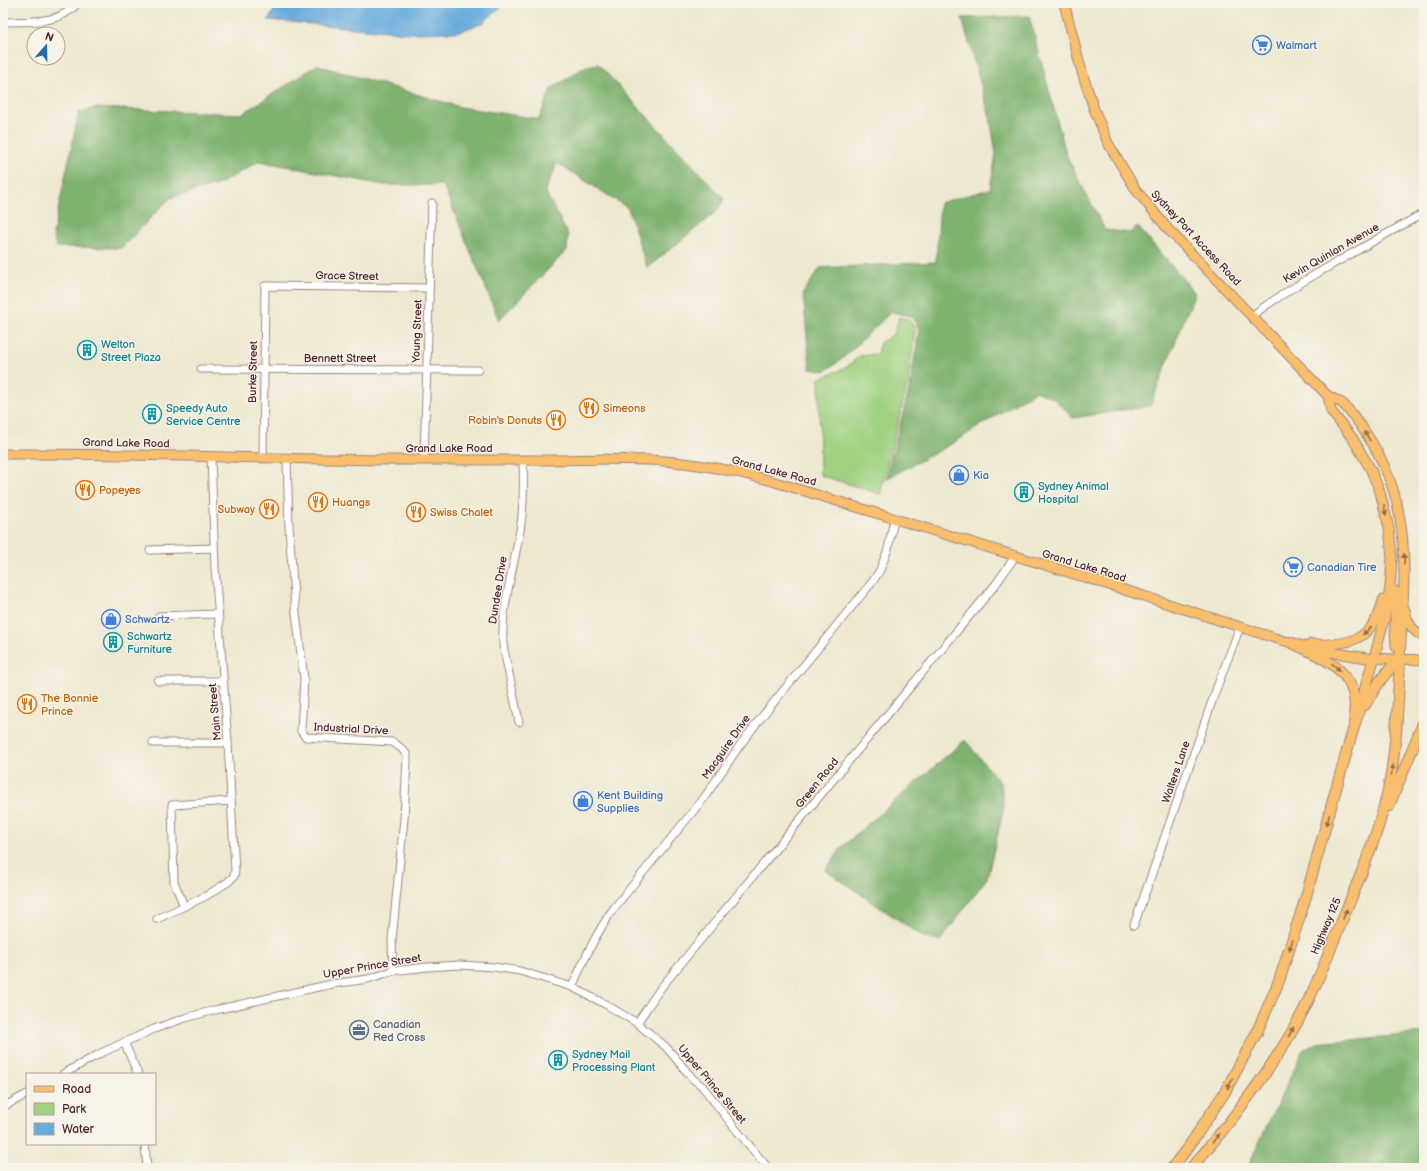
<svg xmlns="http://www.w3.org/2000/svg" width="1427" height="1171" font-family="'Balsamiq Sans',sans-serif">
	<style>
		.green { fill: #9fd181; stroke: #747856 }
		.forest { fill: #7fb36f; stroke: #64694d }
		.water { fill: #68acdd; stroke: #596684 }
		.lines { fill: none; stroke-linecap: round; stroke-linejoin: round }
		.minor-casing { stroke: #9c847e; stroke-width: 9 }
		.major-casing { stroke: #9c847e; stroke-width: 11 }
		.highway-casing { stroke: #9c847e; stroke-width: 12 }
		.minor { stroke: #fff; stroke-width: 7 }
		.major { stroke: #f9bf6d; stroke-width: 9 }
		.highway { stroke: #f9bf6d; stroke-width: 10 }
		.oneway { fill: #996749 }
		.labels { text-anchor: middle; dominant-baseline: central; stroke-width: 3; stroke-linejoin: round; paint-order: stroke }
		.shop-label { font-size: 11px; fill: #366cbe; stroke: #f7f3e8; text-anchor: start }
		.street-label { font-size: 11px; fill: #4a1f2b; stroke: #f7f3e8 }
		.culture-label { font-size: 11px; fill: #0d838f; stroke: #f7f3e8; text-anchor: start }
		.food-label { font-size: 11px; fill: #c56008; stroke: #f7f3e8; text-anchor: start }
		.service-label { font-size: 11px; fill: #4e5e75; stroke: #f7f3e8; text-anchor: start }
	</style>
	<rect width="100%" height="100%" fill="#f7f3e8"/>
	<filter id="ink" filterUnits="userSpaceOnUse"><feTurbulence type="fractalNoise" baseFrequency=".025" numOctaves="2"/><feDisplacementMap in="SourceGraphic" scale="8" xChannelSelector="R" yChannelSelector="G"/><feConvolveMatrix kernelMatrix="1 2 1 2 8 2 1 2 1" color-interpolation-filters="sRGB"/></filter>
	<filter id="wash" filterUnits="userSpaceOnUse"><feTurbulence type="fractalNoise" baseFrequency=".012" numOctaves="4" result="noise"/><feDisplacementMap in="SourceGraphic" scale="16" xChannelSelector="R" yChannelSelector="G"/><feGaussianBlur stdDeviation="0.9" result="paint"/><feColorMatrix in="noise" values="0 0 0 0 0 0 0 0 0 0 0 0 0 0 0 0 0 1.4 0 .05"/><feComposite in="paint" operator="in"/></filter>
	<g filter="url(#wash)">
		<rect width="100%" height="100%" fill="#eee8d0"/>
		<polygon class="green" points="899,317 909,320 915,329 908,382 880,494 820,475 819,379 845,368 860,356 877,354 880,343 894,334"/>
		<g class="forest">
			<polygon points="1029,16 1067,157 1105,230 1131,233 1137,226 1195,293 1150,406 1073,418 1053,398 1035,391 948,446 886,479 910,386 919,329 911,316 891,312 841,360 825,371 810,369 803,293 820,268 936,262 940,203 990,189 996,154 990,117 962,18"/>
			<polygon points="598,64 724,199 717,211 647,268 628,208 557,163 545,191 568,235 567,250 499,320 443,185 384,185 259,161 220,184 170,198 121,248 56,247 53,234 79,112 95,108 242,114 317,65 460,107 539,119 551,89 586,66"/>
			<polygon points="965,740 1001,784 1004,808 987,878 940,941 925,938 825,870 843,846"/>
			<polygon points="1424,1033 1424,1115 1421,1143 1424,1144 1424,1168 1247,1168 1303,1050 1317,1043"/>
		</g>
		<polygon class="water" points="279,3 506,3 481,24 457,32 409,33 268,20"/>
	</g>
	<g filter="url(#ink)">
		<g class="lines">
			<defs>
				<g id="minor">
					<path d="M3 22C29 21 59 25 78 3"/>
					<path d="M1252 316C1272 300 1294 287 1316 274 1352 253 1388 233 1424 213"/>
					<polyline points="201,369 478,370"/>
					<polyline points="263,458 265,286 429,288"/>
					<polyline points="287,458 289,527 294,596 304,679 301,731 306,737 393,742 402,749 407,755 407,759 404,819 392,940 393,971"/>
					<polyline points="424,460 432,203"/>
					<polyline points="150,550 214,548"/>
					<polyline points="159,616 218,614"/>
					<polyline points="158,681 223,681"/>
					<path d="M519 722 503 645C501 608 513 571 519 536 524 511 524 486 523 460"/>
					<polyline points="153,743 228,743"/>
					<polyline points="184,906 174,882 172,805 231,801"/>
					<polyline points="157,919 206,896 228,882 234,876 235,871 228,743 215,567 211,457"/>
					<polyline points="1134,925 1217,687 1240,627"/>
					<path d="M572 987C584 960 596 933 614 908L704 798 740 745 760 719 873 581 880 570 888 549 894 520"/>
					<polyline points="637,1023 660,989 739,893 996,584 1012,561 1014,556"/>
					<polyline points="124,1042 138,1074"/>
					<polyline points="63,1074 101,1053 154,1029 185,1018 215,1010 332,984 368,979 393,971 427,967 460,965 494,967 520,971 572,987 605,1004 637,1023 666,1047 693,1079 702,1086 734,1127 768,1168"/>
					<polyline points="3,1107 27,1094"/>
					<polyline points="145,1144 147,1168"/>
				</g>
				<g id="major">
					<path d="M1064 3 1082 72 1094 109 1108 143 1136 190 1168 229 1327 395C1331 398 1338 400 1343 404 1352 413 1360 424 1367 435 1415 507 1404 578 1400 659"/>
					<polyline points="1328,396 1331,411 1353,439 1371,470 1380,492 1389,528 1392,558 1390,587 1386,613 1374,658"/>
					<path d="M3 454C144 453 284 460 425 460 466 460 508 460 549 460 588 459 627 458 665 461 701 464 737 471 772 481L1084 577 1281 640 1323 651 1367 658 1424 660"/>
					<polyline points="1395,591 1395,629 1396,647"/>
					<path d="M1405 610C1407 622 1413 632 1424 637"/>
					<path d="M1311 644C1349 646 1373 641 1383 600"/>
				</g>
				<g id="highway">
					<path d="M1290 642C1323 658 1361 671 1354 716"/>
					<path d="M1365 705C1374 689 1385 671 1400 659"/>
					<polyline points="1389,806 1424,721"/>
					<polyline points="1172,1168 1189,1146 1225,1092 1257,1032 1279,981 1305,900 1338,782 1374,658"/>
					<path d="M1191 1168C1226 1128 1259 1086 1287 1040 1312 1000 1328 954 1346 911 1363 869 1382 825 1390 780 1397 740 1398 699 1400 659"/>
				</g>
			</defs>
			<use href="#minor" class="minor-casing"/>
			<use href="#major" class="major-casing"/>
			<use href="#highway" class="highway-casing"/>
			<use href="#minor" class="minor"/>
			<use href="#major" class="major"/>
			<use href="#highway" class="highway"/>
		</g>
		<defs><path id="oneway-solid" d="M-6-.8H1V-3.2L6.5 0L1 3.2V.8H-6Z"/></defs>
		<g class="oneway">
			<use href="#oneway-solid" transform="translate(1367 436) rotate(-124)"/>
			<use href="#oneway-solid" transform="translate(1385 510) rotate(77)"/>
			<use href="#oneway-solid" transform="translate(1404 559) rotate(-91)"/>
			<use href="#oneway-solid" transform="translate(1367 631) rotate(139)"/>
			<use href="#oneway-solid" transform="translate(1336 667) rotate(41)"/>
			<use href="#oneway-solid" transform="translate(1392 770) rotate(-81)"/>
			<use href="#oneway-solid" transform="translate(1328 820) rotate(105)"/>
			<use href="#oneway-solid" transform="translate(1345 914) rotate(-67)"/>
			<use href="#oneway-solid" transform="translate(1291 945) rotate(108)"/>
			<use href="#oneway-solid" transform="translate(1291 1032) rotate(-61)"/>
			<use href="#oneway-solid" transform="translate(1230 1084) rotate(120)"/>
			<use href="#oneway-solid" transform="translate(1216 1138) rotate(-51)"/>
		</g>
	</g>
	<defs>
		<symbol id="supermarket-ring" viewBox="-11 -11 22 22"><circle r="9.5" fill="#f7f3e8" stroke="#3f7fe0" stroke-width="1.5"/><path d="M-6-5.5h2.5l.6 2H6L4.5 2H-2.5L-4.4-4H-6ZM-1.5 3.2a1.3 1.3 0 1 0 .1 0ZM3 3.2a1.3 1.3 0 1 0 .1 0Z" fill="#3f7fe0"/></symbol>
		<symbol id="building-ring" viewBox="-11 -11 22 22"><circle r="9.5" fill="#f7f3e8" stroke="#0f9aa8" stroke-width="1.5"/><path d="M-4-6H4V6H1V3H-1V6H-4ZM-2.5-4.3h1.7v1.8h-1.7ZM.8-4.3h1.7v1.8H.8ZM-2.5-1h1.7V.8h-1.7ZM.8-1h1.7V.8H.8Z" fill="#0f9aa8"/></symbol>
		<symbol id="restaurant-ring" viewBox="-11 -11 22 22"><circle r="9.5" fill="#f7f3e8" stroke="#e8710a" stroke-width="1.5"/><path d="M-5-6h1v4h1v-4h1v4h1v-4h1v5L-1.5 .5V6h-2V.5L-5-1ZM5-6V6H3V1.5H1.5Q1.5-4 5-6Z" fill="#e8710a"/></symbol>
		<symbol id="shop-ring" viewBox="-11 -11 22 22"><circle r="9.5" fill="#f7f3e8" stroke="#3f7fe0" stroke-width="1.5"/><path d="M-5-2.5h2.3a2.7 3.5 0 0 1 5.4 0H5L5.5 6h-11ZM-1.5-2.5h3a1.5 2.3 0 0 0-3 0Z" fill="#3f7fe0"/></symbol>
		<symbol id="office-ring" viewBox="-11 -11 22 22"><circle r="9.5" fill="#f7f3e8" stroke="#5c6f8a" stroke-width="1.5"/><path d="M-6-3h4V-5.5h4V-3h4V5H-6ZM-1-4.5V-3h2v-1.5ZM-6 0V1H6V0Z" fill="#5c6f8a"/></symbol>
	</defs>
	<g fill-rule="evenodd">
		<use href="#supermarket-ring" x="1251" y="34" width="22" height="22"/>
		<use href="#building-ring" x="76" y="339" width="22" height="22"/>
		<use href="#restaurant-ring" x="578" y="397" width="22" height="22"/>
		<use href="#building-ring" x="141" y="403" width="22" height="22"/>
		<use href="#restaurant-ring" x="545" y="409" width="22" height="22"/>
		<use href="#shop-ring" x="948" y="464" width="22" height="22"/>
		<use href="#restaurant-ring" x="74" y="479" width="22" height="22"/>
		<use href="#building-ring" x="1013" y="481" width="22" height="22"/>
		<use href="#restaurant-ring" x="307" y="491" width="22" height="22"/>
		<use href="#restaurant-ring" x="258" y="498" width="22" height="22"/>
		<use href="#restaurant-ring" x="405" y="501" width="22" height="22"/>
		<use href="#supermarket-ring" x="1282" y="556" width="22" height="22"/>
		<use href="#shop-ring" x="100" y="608" width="22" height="22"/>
		<use href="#building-ring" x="102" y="631" width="22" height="22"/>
		<use href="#restaurant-ring" x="16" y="693" width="22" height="22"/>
		<use href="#shop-ring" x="572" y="790" width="22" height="22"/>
		<use href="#office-ring" x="348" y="1019" width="22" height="22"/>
		<use href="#building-ring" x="547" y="1049" width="22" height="22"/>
	</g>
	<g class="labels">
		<g class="shop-label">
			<text x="1276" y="45">Walmart</text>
			<text x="973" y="475">Kia</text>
			<text x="1307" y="567">Canadian Tire</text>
			<text x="125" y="619">Schwartz</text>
			<text x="597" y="795">Kent Building<tspan x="597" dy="13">Supplies</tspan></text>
		</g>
		<g class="street-label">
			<text transform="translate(1196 238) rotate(47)">Sydney Port Access Road</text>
			<text transform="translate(1331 253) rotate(-30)">Kevin Quinlan Avenue</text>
			<text transform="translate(347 276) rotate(1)">Grace Street</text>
			<text transform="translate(417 331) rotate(-88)">Young Street</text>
			<text x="340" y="358">Bennett Street</text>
			<text transform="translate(253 372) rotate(-89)">Burke Street</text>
			<text transform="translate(126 443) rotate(1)">Grand Lake Road</text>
			<text x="449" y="448">Grand Lake Road</text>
			<text transform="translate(774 471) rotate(15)">Grand Lake Road</text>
			<text transform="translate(1084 566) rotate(17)">Grand Lake Road</text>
			<text transform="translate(498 590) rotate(-81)">Dundee Drive</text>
			<text transform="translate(215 712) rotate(-95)">Main Street</text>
			<text transform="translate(351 729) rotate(3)">Industrial Drive</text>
			<text transform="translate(726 747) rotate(-55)">Macguire Drive</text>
			<text transform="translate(1176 772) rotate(-71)">Walters Lane</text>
			<text transform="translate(817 783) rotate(-51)">Green Road</text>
			<text transform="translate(1326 926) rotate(-67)">Highway 125</text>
			<text transform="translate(372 966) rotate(-10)">Upper Prince Street</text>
			<text transform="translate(712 1084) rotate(50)">Upper Prince Street</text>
		</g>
		<g class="culture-label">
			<text x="101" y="344">Welton<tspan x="101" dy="13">Street Plaza</tspan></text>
			<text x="166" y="408">Speedy Auto<tspan x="166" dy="13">Service Centre</tspan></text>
			<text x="1038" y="486">Sydney Animal<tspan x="1038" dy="13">Hospital</tspan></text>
			<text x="127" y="636">Schwartz<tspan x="127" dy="13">Furniture</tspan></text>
			<text x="572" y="1054">Sydney Mail<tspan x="572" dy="13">Processing Plant</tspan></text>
		</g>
		<g class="food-label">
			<text x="603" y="408">Simeons</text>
			<text x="542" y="420" text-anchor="end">Robin's Donuts</text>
			<text x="99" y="490">Popeyes</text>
			<text x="332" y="502">Huangs</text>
			<text x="255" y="509" text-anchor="end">Subway</text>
			<text x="430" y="512">Swiss Chalet</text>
			<text x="41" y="698">The Bonnie<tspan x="41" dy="13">Prince</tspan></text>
		</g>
		<g class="service-label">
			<text x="373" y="1024">Canadian<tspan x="373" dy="13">Red Cross</tspan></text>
		</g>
	</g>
	<rect width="1427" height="1171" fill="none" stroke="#f7f3e8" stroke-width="16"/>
	<rect x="26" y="1073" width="130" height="72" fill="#f7f3e8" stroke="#b29e9c"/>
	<rect x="34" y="1086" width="20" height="6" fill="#f9bf6d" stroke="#b29e9c"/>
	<text x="62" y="1093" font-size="12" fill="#4a1f2b">Road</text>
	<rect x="34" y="1103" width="20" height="12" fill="#9fd181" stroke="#b29e9c"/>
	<text x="62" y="1113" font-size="12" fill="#4a1f2b">Park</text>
	<rect x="34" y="1123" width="20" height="12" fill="#68acdd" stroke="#b29e9c"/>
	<text x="62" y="1133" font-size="12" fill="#4a1f2b">Water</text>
	<g transform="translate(46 46) rotate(20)"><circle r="19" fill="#f7f3e8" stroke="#b29e9c"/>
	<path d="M0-3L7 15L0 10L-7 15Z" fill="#1f6fb2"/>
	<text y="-6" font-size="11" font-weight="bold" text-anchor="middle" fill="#4a1f2b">N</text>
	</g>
</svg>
